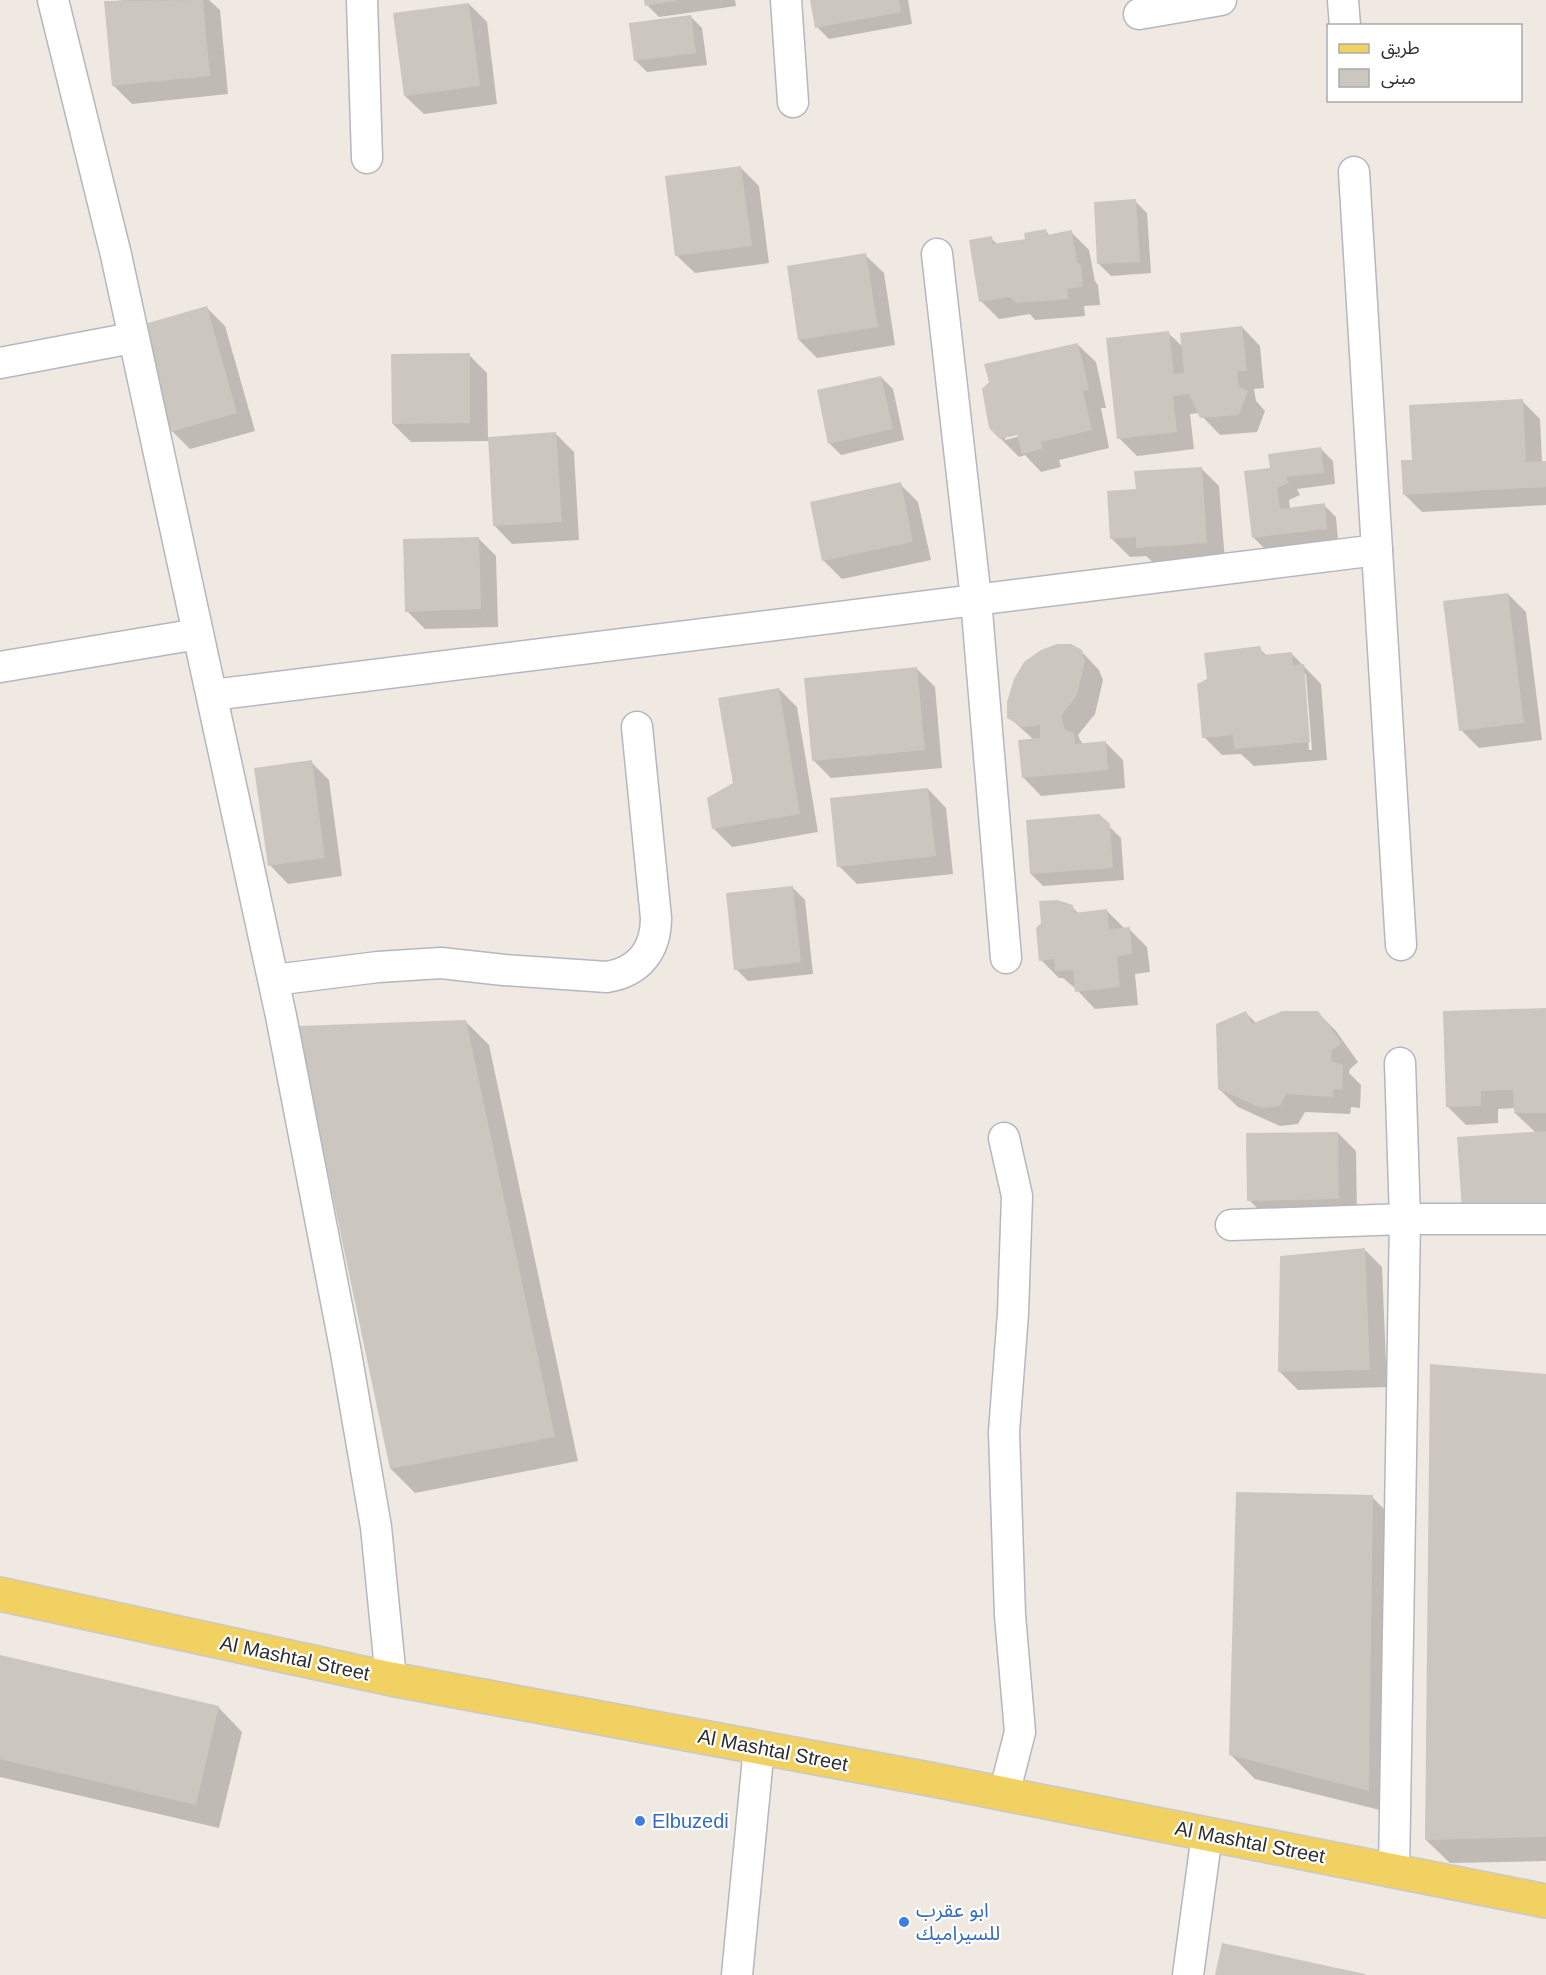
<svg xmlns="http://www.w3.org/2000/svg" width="1546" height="1975" font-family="Helvetica,'Noto Sans Arabic',sans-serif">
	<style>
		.shadow { fill: #0003; fill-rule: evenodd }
		.building { fill: #cbc7bf }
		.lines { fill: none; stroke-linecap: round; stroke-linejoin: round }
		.minor-casing { stroke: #b4b7c1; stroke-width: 33 }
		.primary-casing { stroke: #c9c9c9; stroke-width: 36 }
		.minor { stroke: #fff; stroke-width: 30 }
		.primary { stroke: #f2d163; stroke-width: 33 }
		.shop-dot { fill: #3f7fe0; stroke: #fff; stroke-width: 2 }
		.labels { text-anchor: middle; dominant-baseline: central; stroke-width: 4.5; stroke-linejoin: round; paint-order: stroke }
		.street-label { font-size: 20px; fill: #2e2e2e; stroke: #fff }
		.shop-label { font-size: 20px; fill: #366cbe; stroke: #fff; text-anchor: start }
	</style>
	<rect width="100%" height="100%" fill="#efe9e1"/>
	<g class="shadow">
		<polygon points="125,0 209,0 220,10 228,94 132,104 113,85 105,2"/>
		<polygon points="646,0 735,0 736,6 659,17 647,5"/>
		<polygon points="812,0 908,0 912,24 829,39 817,27"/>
		<polygon points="469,4 487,22 497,104 424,114 405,96"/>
		<polygon points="690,16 702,28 707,65 647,72 635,60"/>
		<polygon points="741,168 759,186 769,263 695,273 676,255"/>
		<polygon points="1135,201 1147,213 1151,273 1111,276 1099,264"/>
		<polygon points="1046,231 1050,236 1071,232 1089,250 1095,281 1098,285 1100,305 1084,306 1085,316 1035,320 1030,314 999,319 981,301 991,238 998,245 1027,240"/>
		<polygon points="865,255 884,273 895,345 817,358 799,340"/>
		<polygon points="207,308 225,326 255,431 190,449 172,431"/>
		<polygon points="1242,327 1260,346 1264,388 1254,389 1256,401 1265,411 1257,432 1220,435 1199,413 1190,414 1194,449 1137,456 1119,438 1168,333 1183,347"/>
		<path d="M1077 344 1096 362 1106 408H1101L1109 448 1059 460 1061 467 1041 472 1025 455 1019 457 990 428ZM1024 432 1025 435 1005 440V437Z"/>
		<polygon points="469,355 487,373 488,438 556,434 574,452 579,540 512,544 494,525 489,441 411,442 393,424"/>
		<polygon points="881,377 893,389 904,440 841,455 829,443"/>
		<polygon points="1522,401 1540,419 1542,462 1546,462 1546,505 1422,512 1404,494 1413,461"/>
		<polygon points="1321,449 1333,461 1335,484 1297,489 1300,495 1289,500 1290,509 1324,505 1336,517 1338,540 1265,549 1253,537 1271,470"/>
		<polygon points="1201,468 1219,486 1225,561 1156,565 1146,556 1130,557 1112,539 1137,490"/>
		<polygon points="900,484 918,502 931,560 842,579 824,561 811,503"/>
		<polygon points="478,538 496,556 498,627 425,629 407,611"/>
		<polygon points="1508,594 1526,612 1542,740 1479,748 1461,730"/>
		<path d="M1259 648 1267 656 1291 653 1321 684 1327 760 1254 766 1241 754 1222 755 1204 737 1208 680ZM1303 672 1306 675 1312 750H1309Z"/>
		<polygon points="1081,651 1099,670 1103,680 1095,714 1078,735 1080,740 1084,745 1105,742 1123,760 1125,788 1041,796 1023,777 1034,740 1009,717"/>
		<polygon points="917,669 935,687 942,768 831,778 813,760"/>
		<polygon points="779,689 797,707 818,832 732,847 714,829"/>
		<polygon points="311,762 329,780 342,876 288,884 270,865"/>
		<polygon points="928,789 946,808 953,874 857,884 839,866"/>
		<polygon points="1098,816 1121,838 1124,880 1043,886 1031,874"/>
		<polygon points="793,888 805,900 813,974 748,981 736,969"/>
		<polygon points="1072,907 1079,914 1107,911 1125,929 1129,929 1147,947 1150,972 1135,974 1138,1005 1095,1009 1076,989 1063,978 1059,978 1041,960"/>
		<polygon points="1546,1009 1546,1224 1536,1133 1515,1113 1515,1108 1498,1109 1498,1123 1466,1125 1447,1106"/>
		<polygon points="1245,1012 1257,1024 1318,1013 1336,1031 1358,1062 1350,1069 1349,1073 1361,1085 1360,1108 1351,1107 1350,1114 1305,1112 1298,1124 1280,1126 1238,1107 1219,1089"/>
		<polygon points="465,1021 489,1045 578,1461 415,1493 391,1469 299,1027"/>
		<polygon points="1338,1133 1356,1151 1357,1216 1267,1218 1249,1200"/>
		<polygon points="1364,1249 1382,1267 1387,1387 1298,1390 1280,1372"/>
		<polygon points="1546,1376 1546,1861 1450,1863 1426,1840"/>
		<polygon points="1372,1497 1396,1521 1392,1813 1255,1779 1231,1755"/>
		<polygon points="0,1656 219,1708 242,1732 219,1828 0,1777"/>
	</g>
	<g class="building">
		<polygon points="203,0 210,76 112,86 104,1"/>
		<polygon points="644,0 676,0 676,1 645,6"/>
		<polygon points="810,0 899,0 901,12 815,28"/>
		<polygon points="469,3 480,86 404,96 393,13"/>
		<polygon points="691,15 696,53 634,61 629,23"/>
		<polygon points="741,166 752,246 675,256 665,176"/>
		<polygon points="1136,199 1140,262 1097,264 1094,202"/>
		<polygon points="1046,229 1047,235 1072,230 1077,262 1081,265 1083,287 1067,289 1068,299 1016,303 1010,297 979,302 969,240 992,236 993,244 1025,239 1024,233"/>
		<polygon points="866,253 878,327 798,340 787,266"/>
		<polygon points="207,306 237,413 170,432 141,325"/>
		<polygon points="1242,326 1247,371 1237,371 1239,387 1248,391 1239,415 1200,418 1189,394 1173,396 1177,432 1117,439 1106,338 1169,331 1174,374 1184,373 1180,333"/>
		<polygon points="1078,343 1089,390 1083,391 1092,430 1041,442 1043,449 1022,454 1017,435 1000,439 989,428 982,389 989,382 984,364"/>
		<polygon points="470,353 470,423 392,424 391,354"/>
		<polygon points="881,376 893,429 828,444 817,390"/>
		<polygon points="1523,399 1526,462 1546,461 1546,487 1403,495 1401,460 1412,460 1409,405"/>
		<polygon points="556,432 562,522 493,526 488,437"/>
		<polygon points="1321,447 1324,473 1286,477 1289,483 1277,488 1280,509 1325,503 1327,529 1252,538 1244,471 1270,468 1268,454"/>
		<polygon points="1202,467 1207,543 1136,548 1136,537 1110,539 1107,491 1136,489 1134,471"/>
		<polygon points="901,482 913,542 822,561 810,502"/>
		<polygon points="479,537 481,609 405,612 403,539"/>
		<polygon points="1508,593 1524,723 1459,731 1443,601"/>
		<polygon points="1057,644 1071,644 1082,650 1085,661 1077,695 1061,716 1065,730 1074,733 1075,744 1106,741 1108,770 1022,778 1018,740 1040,738 1040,725 1022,727 1007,718 1007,702 1014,679 1024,662 1041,650"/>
		<polygon points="1260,646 1263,655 1292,652 1293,665 1304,664 1310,742 1234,749 1233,735 1202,738 1197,684 1207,679 1204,653"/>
		<polygon points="917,667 925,750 812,761 804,678"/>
		<polygon points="779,688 800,814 712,829 707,798 733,783 718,698"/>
		<polygon points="312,760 325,858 268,866 254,768"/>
		<polygon points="928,788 936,856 837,867 830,798"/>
		<polygon points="1099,814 1110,824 1113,868 1030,874 1026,820"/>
		<polygon points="793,886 801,962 734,970 726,893"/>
		<polygon points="1057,900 1073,905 1074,913 1107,909 1109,929 1130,927 1132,954 1117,956 1120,987 1075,992 1073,970 1055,971 1054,959 1039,961 1036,928 1041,923 1039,901"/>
		<polygon points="1546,1008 1546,1113 1514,1113 1513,1090 1481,1091 1481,1106 1446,1107 1443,1011"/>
		<polygon points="1246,1011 1252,1024 1282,1011 1318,1011 1342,1043 1332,1050 1331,1061 1343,1065 1342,1090 1333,1089 1333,1097 1286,1094 1280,1106 1261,1108 1218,1089 1216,1024"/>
		<polygon points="466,1020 555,1437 390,1469 297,1026"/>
		<polygon points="1546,1131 1546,1205 1462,1211 1457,1137"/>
		<polygon points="1338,1132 1339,1199 1247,1201 1246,1133"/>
		<polygon points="1365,1248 1370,1370 1278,1372 1280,1256"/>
		<polygon points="1430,1364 1546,1374 1546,1837 1425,1840"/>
		<polygon points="1236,1492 1373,1495 1369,1791 1229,1755"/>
		<polygon points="0,1655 219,1706 196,1805 0,1759"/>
		<polygon points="1222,1943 1365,1974 1365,1975 1215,1975"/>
	</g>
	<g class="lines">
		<defs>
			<g id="minor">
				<polyline points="53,0 116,255 281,1016 346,1353 376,1527 391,1679"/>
				<polyline points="362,0 367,158"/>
				<polyline points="786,0 793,102"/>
				<polyline points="1343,0 1345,26"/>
				<polyline points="1139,14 1221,0"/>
				<polyline points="1354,172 1401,945"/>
				<polyline points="937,254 976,599 1006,958"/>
				<polyline points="0,363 132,338"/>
				<polyline points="0,667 198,634"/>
				<polyline points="212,695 1377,550"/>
				<path d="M274 980 378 967 441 963 504 970 607 977C639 972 656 950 656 918L637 727"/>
				<polyline points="1004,1138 1017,1196 1013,1313 1004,1432 1010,1615 1020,1732 1004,1794"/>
				<polyline points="1231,1225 1405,1219 1546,1219"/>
				<polyline points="1394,1871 1405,1219 1400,1063"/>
				<polyline points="737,1975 759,1747"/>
				<polyline points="1188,1975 1207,1834"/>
			</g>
			<polyline id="primary" points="0,1594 391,1679 929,1779 1546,1901"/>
		</defs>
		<use href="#minor" class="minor-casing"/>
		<use href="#primary" class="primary-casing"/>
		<use href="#minor" class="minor"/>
		<use href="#primary" class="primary"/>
	</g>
	<g class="shop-dot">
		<circle cx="640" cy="1821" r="6"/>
		<circle cx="904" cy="1922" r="6"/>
	</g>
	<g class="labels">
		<g class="street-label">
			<text transform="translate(295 1658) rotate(12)">Al Mashtal Street</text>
			<text transform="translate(773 1750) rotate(11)">Al Mashtal Street</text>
			<text transform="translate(1250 1842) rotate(11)">Al Mashtal Street</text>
		</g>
		<g class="shop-label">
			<text x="652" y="1821">Elbuzedi</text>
			<text x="916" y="1910">ابو عقرب<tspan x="916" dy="23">للسيراميك</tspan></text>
		</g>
	</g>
	<rect x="1327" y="24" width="195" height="78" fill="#ffffff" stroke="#ababab" stroke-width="1.5"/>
	<rect x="1339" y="44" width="30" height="9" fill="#f2d163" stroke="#ababab" stroke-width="1.5"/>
	<text x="1381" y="54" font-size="18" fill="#2e2e2e">طريق</text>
	<rect x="1339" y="69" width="30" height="18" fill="#cbc7bf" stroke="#ababab" stroke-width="1.5"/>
	<text x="1381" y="84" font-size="18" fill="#2e2e2e">مبنى</text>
</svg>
